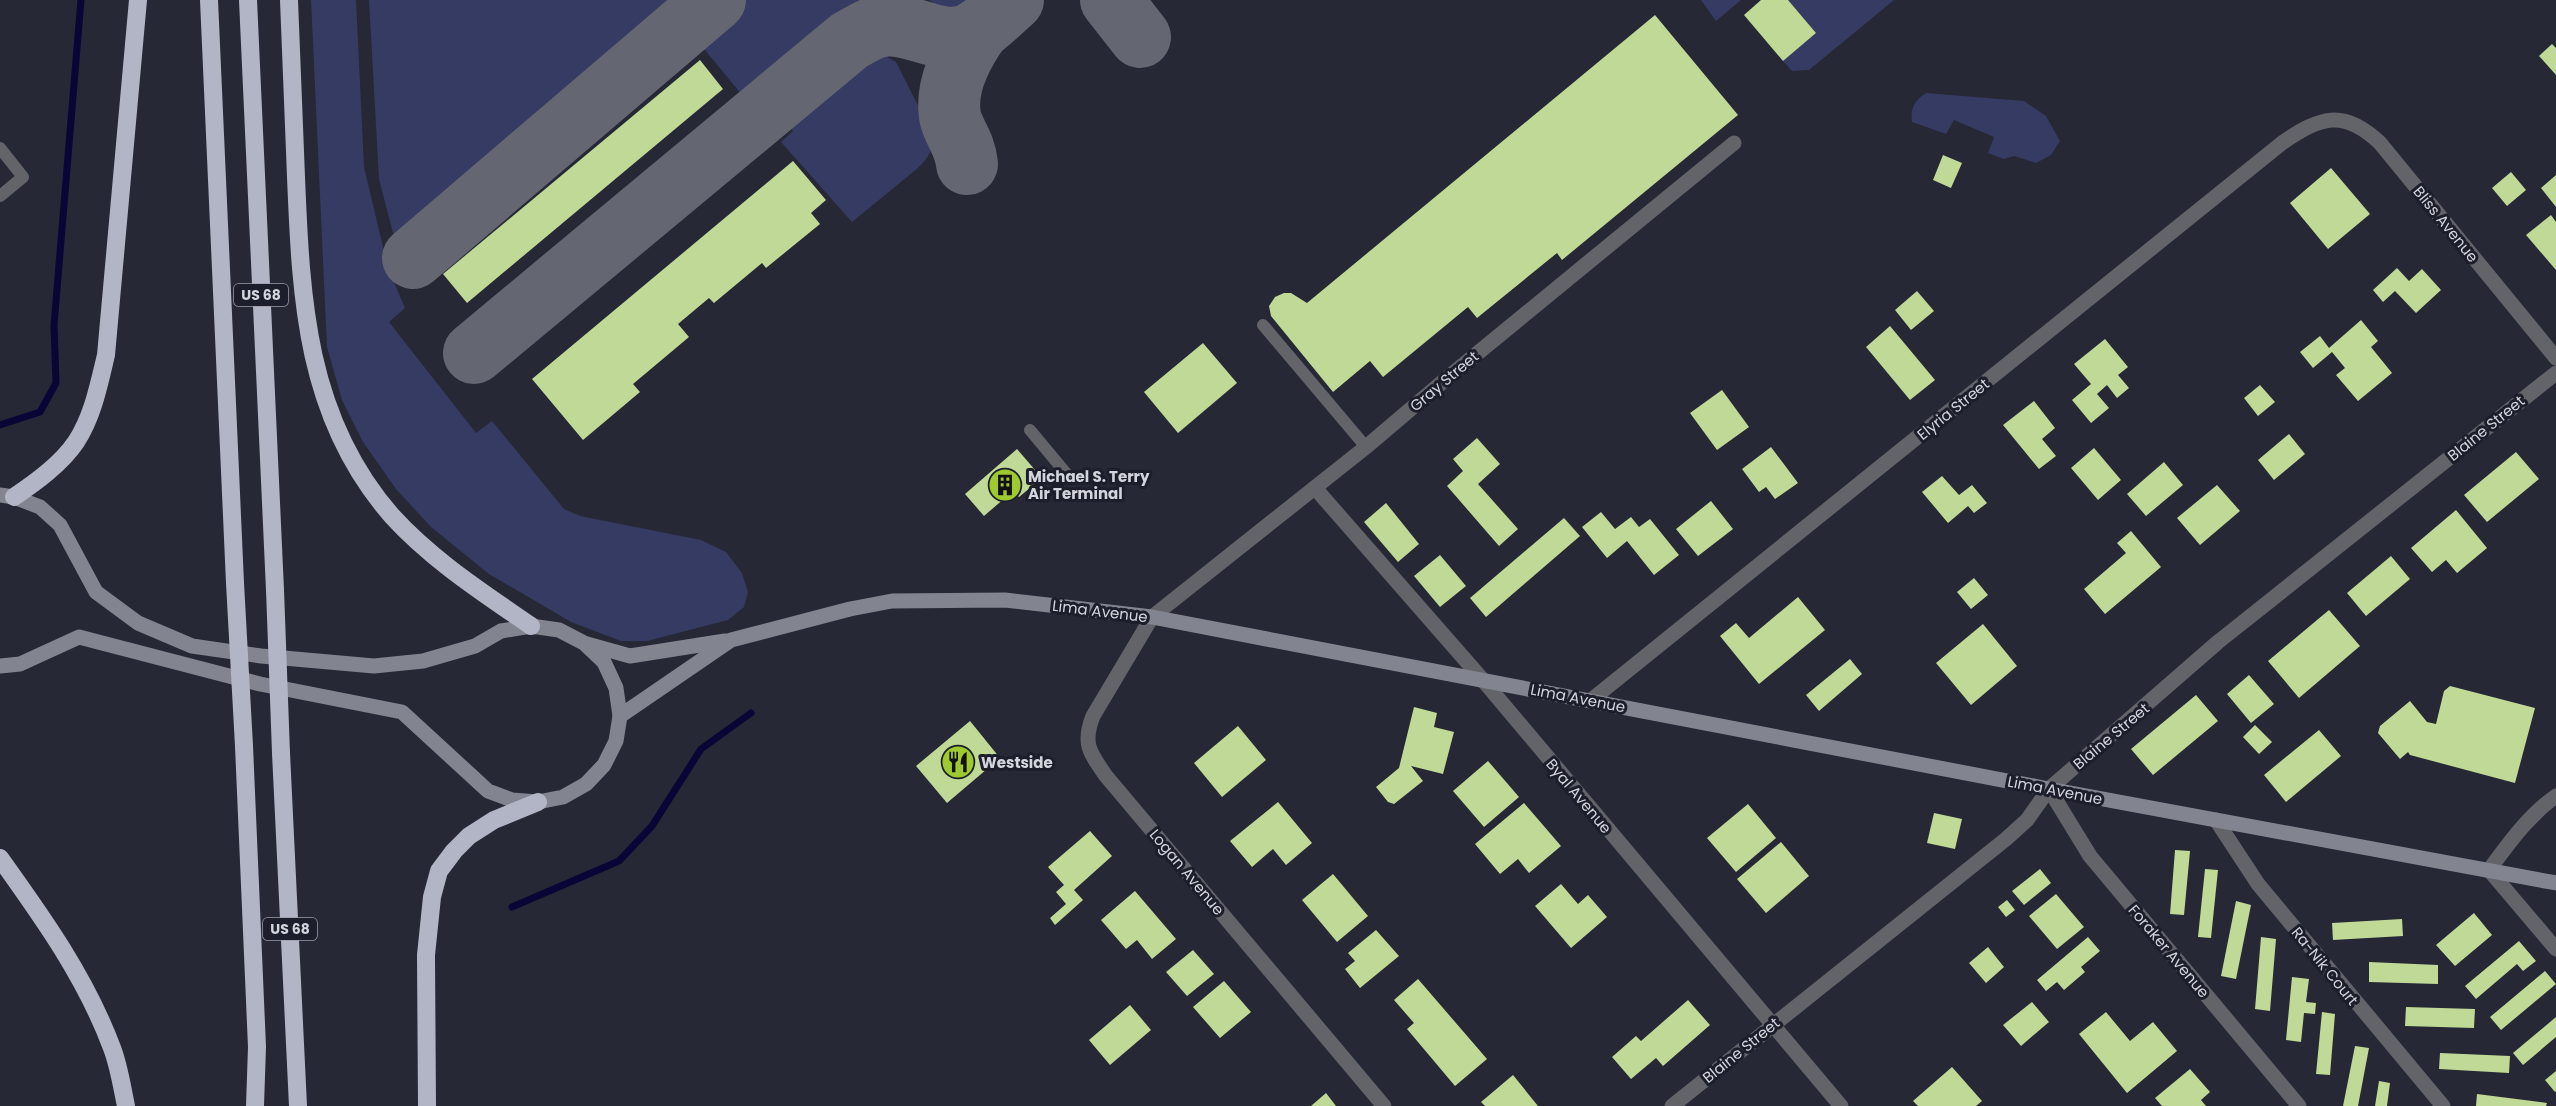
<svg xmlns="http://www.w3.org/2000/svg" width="2556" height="1106" font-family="Poppins,sans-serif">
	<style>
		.green { fill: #353b63 }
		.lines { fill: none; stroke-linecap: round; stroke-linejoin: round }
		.stream { stroke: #0a0537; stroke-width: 7 }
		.taxiway { stroke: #646672; stroke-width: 62 }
		.building { fill: #c0d996 }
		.lane { stroke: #62646a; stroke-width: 12 }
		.street { stroke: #62646a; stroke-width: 15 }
		.secondary { stroke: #82848f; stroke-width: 15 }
		.highway { stroke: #b1b5c5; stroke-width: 18 }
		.highway-bridge { stroke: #b1b5c5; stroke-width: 18 }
		.labels { text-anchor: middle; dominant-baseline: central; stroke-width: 6; stroke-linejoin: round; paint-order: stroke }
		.shield { fill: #1c1e2b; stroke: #9c9ea8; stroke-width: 1.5 }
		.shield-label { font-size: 14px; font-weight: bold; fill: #d3d5dd }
		.street-label { font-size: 15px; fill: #d3d5dd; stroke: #1c1e2b }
		.poi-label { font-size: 15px; font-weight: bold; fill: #d3d5dd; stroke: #1c1e2b; text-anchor: start }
	</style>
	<rect width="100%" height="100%" fill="#262835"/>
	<g class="green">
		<polygon points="311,0 356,0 364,167 388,268 405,308 389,322 476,433 492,421 564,509 580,516 701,540 726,552 742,573 748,592 744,607 728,620 647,641 621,641 571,622 489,574 431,527 396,489 363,442 342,400 327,347"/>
		<polygon points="369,0 691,0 411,232 400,236 393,233 379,179"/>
		<polygon points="742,0 862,0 859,17 751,106 696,39"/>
		<polygon points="929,0 975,0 960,13 945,11"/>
		<polygon points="1701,0 1741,0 1716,21"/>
		<polygon points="1788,0 1894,0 1809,70 1792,71 1783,61 1816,33"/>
		<path d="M865 52H879L896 62 932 133C935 149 928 158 918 168L852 222 781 142 793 131 784 119Z"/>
		<path d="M1926 93 2024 101 2046 116 2060 141 2051 155 2036 163 2014 156 2004 159 1988 153 1994 137 1954 120 1946 134 1912 122C1910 108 1915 100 1926 93Z"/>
	</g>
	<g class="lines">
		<g class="stream">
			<polyline points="0,425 40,412 56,383 54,325 81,0"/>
			<polyline points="512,907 619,861 652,826 701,749 751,713"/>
		</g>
		<g class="taxiway">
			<polyline points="1111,0 1140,37"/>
			<path d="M967 164C965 143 953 132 950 116 945 85 963 52 980 28"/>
			<polyline points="413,258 715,0"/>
			<path d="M474 353 849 41C860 35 871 27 883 26 912 22 936 44 965 36 983 30 999 12 1013 0"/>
		</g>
	</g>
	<g class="building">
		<polygon points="1761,0 1788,0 1816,33 1783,61 1744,15"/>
		<polygon points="1655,15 1738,115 1562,260 1557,253 1477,318 1468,307 1383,377 1370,361 1333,392 1271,316 1269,306 1275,297 1284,293 1291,293 1307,303"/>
		<polygon points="2552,44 2556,48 2556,75 2539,56"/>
		<polygon points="700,60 723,89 467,303 443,274"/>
		<polygon points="1943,155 1962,163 1951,188 1933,180"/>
		<polygon points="793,161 826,200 811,213 820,224 766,268 762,263 714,303 709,298 678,324 689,337 633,384 640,392 583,440 532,379"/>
		<polygon points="2331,168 2370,214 2328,249 2290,203"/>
		<polygon points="2511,172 2526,190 2507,206 2492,188"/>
		<polygon points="2556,175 2556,207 2541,188"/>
		<polygon points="2551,215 2556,222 2556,270 2526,235"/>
		<polygon points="2397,268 2409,281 2422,269 2441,290 2416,313 2395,291 2383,302 2373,290"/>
		<polygon points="1917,291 1934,311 1911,330 1895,310"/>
		<polygon points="2361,320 2378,341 2371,347 2392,373 2358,401 2336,375 2345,368 2332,352 2313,368 2300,352 2320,336 2329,348"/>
		<polygon points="1890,326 1935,380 1910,400 1866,347"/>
		<polygon points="2105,339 2128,367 2118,375 2129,388 2117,398 2107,385 2097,394 2109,408 2091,423 2072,400 2091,384 2074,364"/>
		<polygon points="1203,343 1237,383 1178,433 1144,392"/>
		<polygon points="2260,385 2275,402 2258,416 2244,398"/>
		<polygon points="1722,390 1749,427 1717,450 1690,413"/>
		<polygon points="2034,401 2055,428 2042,439 2056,456 2039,469 2003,425"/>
		<polygon points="2289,434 2305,454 2274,480 2258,460"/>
		<polygon points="1477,438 1500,464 1478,484 1518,529 1499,546 1447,486 1463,471 1453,459"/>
		<polygon points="1771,447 1798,483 1775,499 1766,487 1759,492 1742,469"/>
		<polygon points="2094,448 2121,480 2098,500 2071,468"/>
		<polygon points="1017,449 1042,478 1019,497 1013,491 984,516 965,494"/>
		<polygon points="2516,452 2539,479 2487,522 2464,495"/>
		<polygon points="2164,462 2183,485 2146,516 2127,494"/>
		<polygon points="1942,476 1959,495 1972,485 1987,503 1974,513 1968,506 1948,523 1922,492"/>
		<polygon points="2217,485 2240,511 2200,545 2177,518"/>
		<polygon points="1711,501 1733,529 1698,556 1676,529"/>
		<polygon points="1386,503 1419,544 1398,562 1364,522"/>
		<polygon points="2456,510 2487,548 2457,573 2446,560 2432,572 2411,548"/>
		<polygon points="1601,512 1615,529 1631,517 1639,527 1650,519 1679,555 1654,575 1627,541 1607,558 1582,527"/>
		<polygon points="1564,518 1580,536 1486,617 1470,598"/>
		<polygon points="2131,531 2161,567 2105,614 2084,589 2126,553 2117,543"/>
		<polygon points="1440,555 1466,586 1440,607 1414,576"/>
		<polygon points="2391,556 2410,579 2366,616 2347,593"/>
		<polygon points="1974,578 1988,595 1971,609 1957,592"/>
		<polygon points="1798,597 1825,630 1759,684 1720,636 1736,623 1749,638"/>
		<polygon points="2329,610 2360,646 2299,698 2268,661"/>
		<polygon points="1983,624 2017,666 1971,705 1936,663"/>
		<polygon points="1850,659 1862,674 1819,711 1806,695"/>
		<polygon points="2249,675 2274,704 2251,723 2227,694"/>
		<polygon points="2450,686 2535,708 2515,783 2410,755 2408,752 2400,759 2378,733 2380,726 2410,701 2427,722 2436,724 2444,691"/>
		<polygon points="2196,695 2218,721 2153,775 2131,749"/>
		<polygon points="1414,707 1437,713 1434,727 1454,732 1443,774 1411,766 1423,781 1394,804 1388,802 1376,787 1399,768"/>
		<polygon points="970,721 1000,758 947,803 916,766"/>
		<polygon points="2255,725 2272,742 2259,754 2243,737"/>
		<polygon points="1238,726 1266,760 1222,797 1194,763"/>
		<polygon points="2319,730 2341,756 2286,802 2264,775"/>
		<polygon points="1488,761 1519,797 1484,827 1453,791"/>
		<polygon points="1278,802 1312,843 1286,865 1273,849 1252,867 1230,841"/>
		<polygon points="1524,803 1561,846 1529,873 1518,859 1500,874 1475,844"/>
		<polygon points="1748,804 1776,838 1736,872 1707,838"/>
		<polygon points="1934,813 1962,819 1955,849 1927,843"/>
		<polygon points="1090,831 1112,856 1074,890 1083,900 1055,925 1050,918 1066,904 1056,892 1064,885 1048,867"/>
		<polygon points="1781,842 1809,876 1766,913 1737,879"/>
		<polygon points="2175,850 2190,851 2184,915 2170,914"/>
		<polygon points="2040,869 2051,883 2024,905 2012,891"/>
		<polygon points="2205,869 2218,870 2211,938 2198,937"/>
		<polygon points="1333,874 1368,916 1337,942 1302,900"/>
		<polygon points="1561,884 1578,904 1588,895 1607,917 1571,948 1535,906"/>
		<polygon points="1135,891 1176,939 1152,959 1137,940 1126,949 1101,920"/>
		<polygon points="2056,894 2084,927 2057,949 2029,916"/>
		<polygon points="2007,900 2015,910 2006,917 1998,907"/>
		<polygon points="2236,901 2251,905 2236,979 2221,976"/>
		<polygon points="2474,913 2492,935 2455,966 2436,945"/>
		<polygon points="2402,919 2403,936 2333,940 2332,923"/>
		<polygon points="1376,930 1399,956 1360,988 1345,969 1355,961 1348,953"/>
		<polygon points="2088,937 2100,951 2081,967 2085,972 2064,990 2057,982 2046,991 2037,980"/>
		<polygon points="2261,937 2276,939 2270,1011 2255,1009"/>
		<polygon points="2519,941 2536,961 2523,971 2517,964 2476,999 2465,986"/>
		<polygon points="1988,947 2004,967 1986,983 1969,963"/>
		<polygon points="1193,950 1214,974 1187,996 1166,972"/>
		<polygon points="2369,962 2438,965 2438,984 2369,982"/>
		<polygon points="2545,971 2556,984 2501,1030 2490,1017"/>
		<polygon points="2292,977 2309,979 2306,1002 2316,1003 2315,1014 2304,1013 2301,1042 2286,1040"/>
		<polygon points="1418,979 1487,1059 1455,1086 1407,1029 1414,1023 1394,1000"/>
		<polygon points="1224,981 1251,1012 1220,1038 1193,1007"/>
		<polygon points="1688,1000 1710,1025 1663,1066 1656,1058 1631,1079 1612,1057 1636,1036 1641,1041"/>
		<polygon points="2032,1002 2049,1022 2021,1046 2003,1025"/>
		<polygon points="1130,1005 1151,1030 1110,1065 1089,1040"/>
		<polygon points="2406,1007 2475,1009 2474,1028 2405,1026"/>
		<polygon points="2106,1012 2130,1041 2153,1022 2177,1051 2127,1093 2079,1034"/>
		<polygon points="2322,1012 2335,1014 2330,1075 2316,1074"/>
		<polygon points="2556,1017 2556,1037 2523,1065 2513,1053"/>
		<polygon points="2355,1046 2369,1048 2358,1106 2343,1106"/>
		<polygon points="2440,1053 2510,1056 2509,1073 2439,1069"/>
		<polygon points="1952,1067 1982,1101 1976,1106 1918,1106 1913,1101"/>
		<polygon points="2190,1069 2210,1092 2201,1100 2206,1106 2162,1106 2155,1098"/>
		<polygon points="2556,1071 2556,1091 2555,1092 2545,1080"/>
		<polygon points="1513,1075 1538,1106 1485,1106 1481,1102"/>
		<polygon points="2379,1081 2390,1083 2387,1106 2375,1106"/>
		<polygon points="1326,1093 1336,1106 1311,1106"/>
		<polygon points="2477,1094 2547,1103 2546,1106 2476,1106"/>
	</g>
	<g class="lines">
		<g class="lane">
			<polyline points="0,148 23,177 0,196"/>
			<polyline points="1263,325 1366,447"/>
			<polyline points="1030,430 1070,478"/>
		</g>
		<g class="street">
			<polyline points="1315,488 1482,679 1841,1106"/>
			<path d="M1590 701 2282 143C2320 117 2343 108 2380 143L2556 358"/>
			<polyline points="2049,789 2090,856 2299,1106"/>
			<path d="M2556 796C2528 816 2509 843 2489 870L2556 949"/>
			<polyline points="2216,820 2258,884 2443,1106"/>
			<path d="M1384 1106 1106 776C1090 753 1082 744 1093 716L1152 617 1366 447 1446 379 1734 143"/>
			<polyline points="1672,1106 2006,839 2027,820 2049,789 2218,642 2556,373"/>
		</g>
		<g class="secondary">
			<polyline points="0,495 14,497 40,507 60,525 96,592 138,623 192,646 261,656 374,666 423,661 475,646 501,631 531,626 559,630 584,643 604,662 616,688 620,716 616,741 604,765 586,784 563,797 538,802 512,800 488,791 402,712 260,684 79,637 20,664 0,666"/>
			<polyline points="587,644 630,656 725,641"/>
			<polyline points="620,716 731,640 850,609 892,601 1005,600 1152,617 2049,789 2556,883"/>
		</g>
		<g class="highway">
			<polyline points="209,0 235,583"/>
			<polyline points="248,0 275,590"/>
			<path d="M289 0C291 59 294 118 296 177 301 300 306 418 392 516 432 560 482 592 531 626"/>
			<path d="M14 497C36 482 61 464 76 442 93 416 99 384 106 355L138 0"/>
			<polyline points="244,746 257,1047 255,1106"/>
			<polyline points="281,753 298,1106"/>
			<path d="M0 858C43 918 86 978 112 1048 119 1066 122 1087 126 1106"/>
			<polyline points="427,1106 426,955 432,897 439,871 454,851 469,836 494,820 538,802"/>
		</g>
		<g class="highway-bridge">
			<polyline points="235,583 244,746"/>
			<polyline points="275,590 281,753"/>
		</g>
	</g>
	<defs>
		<symbol id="building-disc" viewBox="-11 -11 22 22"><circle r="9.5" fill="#9eca2f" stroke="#1c1e2b"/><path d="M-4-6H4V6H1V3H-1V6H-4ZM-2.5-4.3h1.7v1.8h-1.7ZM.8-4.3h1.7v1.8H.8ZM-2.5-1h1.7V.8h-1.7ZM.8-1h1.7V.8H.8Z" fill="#111"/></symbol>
		<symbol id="restaurant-disc" viewBox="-11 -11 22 22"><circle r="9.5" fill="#9eca2f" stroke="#1c1e2b"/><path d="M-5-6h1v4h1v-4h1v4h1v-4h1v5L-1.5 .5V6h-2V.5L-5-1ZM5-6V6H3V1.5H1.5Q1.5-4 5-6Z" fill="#111"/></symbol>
	</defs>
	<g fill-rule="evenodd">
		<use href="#building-disc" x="986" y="466" width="38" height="38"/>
		<use href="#restaurant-disc" x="939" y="743" width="38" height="38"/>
	</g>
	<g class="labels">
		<g class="shield">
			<rect x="234" y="284" width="54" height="22" rx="4.5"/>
			<rect x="263" y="918" width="54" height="22" rx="4.5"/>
		</g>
		<g class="shield-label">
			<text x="261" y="295">US 68</text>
			<text x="290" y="929">US 68</text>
		</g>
		<g class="street-label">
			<text transform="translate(2446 224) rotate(51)">Bliss Avenue</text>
			<text transform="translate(1444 381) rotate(-40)">Gray Street</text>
			<text transform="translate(1953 409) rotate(-39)">Elyria Street</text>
			<text transform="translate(2486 428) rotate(-39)">Blaine Street</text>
			<text transform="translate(1100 611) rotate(7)">Lima Avenue</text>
			<text transform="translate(1578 698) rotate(11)">Lima Avenue</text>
			<text transform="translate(2111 736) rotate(-40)">Blaine Street</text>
			<text transform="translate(2055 790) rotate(11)">Lima Avenue</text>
			<text transform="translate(1579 796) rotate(50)">Byal Avenue</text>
			<text transform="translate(1187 872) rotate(50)">Logan Avenue</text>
			<text transform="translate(2169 951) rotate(50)">Foraker Avenue</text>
			<text transform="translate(2325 966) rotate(51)">Ra-Nik Court</text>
			<text transform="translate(1741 1050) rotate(-39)">Blaine Street</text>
		</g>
		<g class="poi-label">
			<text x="1028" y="476">Michael S. Terry<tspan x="1028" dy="17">Air Terminal</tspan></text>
			<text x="981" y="762">Westside</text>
		</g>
	</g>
</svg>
